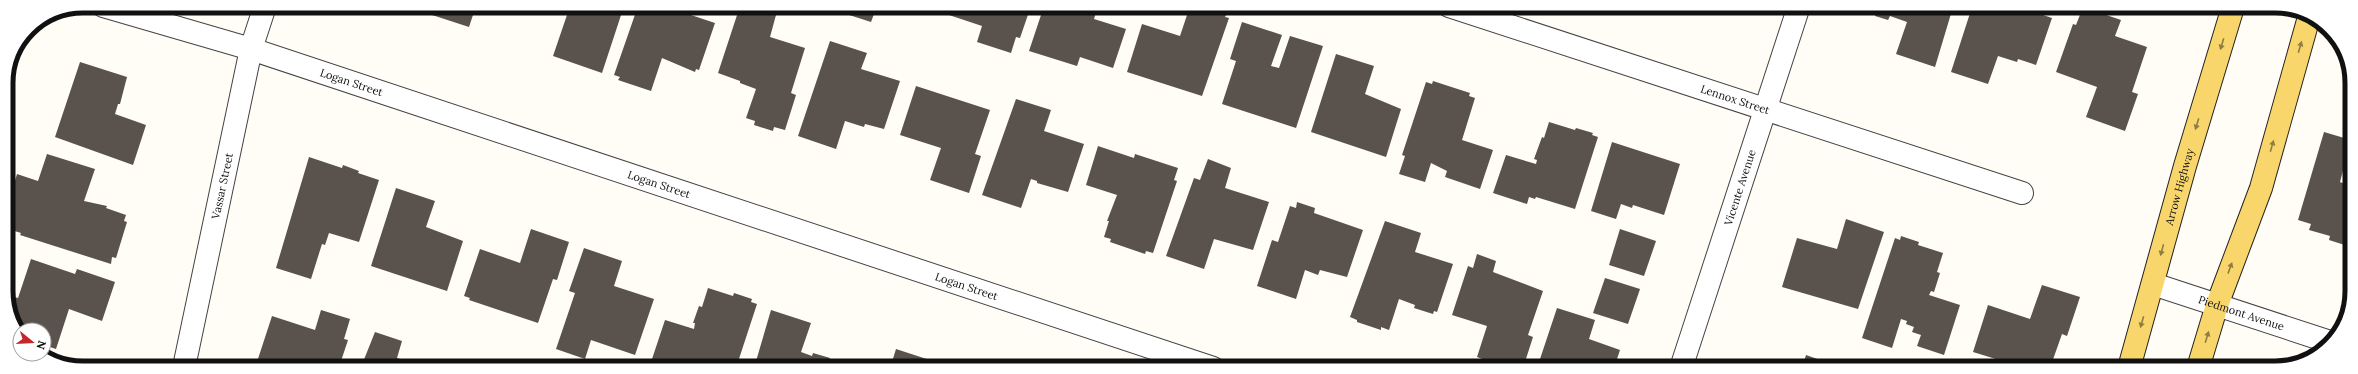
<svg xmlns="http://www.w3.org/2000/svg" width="2358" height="374" font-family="Lora,serif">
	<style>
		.building { fill: #5a524d }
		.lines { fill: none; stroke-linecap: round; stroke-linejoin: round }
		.street-casing { stroke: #444; stroke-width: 24 }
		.primary-casing { stroke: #222; stroke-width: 24 }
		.street { stroke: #fff; stroke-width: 22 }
		.primary { stroke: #f9d66b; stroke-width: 22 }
		.oneway { fill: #917d42 }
		.labels { text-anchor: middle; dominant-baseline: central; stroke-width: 4; stroke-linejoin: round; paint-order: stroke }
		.street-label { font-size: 11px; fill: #111; stroke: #fff }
		.rim { fill: none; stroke: #111; stroke-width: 5 }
	</style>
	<rect width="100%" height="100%" fill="#fffdf5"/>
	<g class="building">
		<polygon points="404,6 419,6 417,11"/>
		<polygon points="432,6 476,6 469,27 429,14"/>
		<polygon points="541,6 624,6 602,73 553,56 567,15"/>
		<polygon points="638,6 671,6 670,8 715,23 699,70 696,69 695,72 662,58 651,91 618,80 620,77 614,75"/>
		<polygon points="740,6 748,6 776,15 770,37 805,48 791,93 796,95 785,130 774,127 773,131 754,125 755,121 746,118 756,89 740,83 740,81 718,73"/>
		<polygon points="845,6 877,6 871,22 843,13"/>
		<polygon points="949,6 1031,6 1020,38 1016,37 1011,53 977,42 982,26 946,14"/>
		<polygon points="1044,6 1098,6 1094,19 1126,29 1113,68 1080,57 1077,66 1029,51"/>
		<polygon points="1190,6 1197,8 1198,6 1226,15 1225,17 1229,18 1202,96 1127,72 1142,24 1180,36"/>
		<polygon points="1870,7 1953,7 1935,67 1896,54 1907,22 1890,16 1888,20 1875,16 1876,12 1869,10"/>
		<polygon points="1972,7 2019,7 2052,18 2036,65 2018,59 2017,62 1998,56 1988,84 1951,72"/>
		<polygon points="2083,7 2121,20 2115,36 2147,47 2132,92 2138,94 2125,131 2086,117 2097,87 2056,72 2073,24 2076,25"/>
		<polygon points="2163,7 2185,7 2183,14"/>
		<polygon points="1242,22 1282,35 1271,66 1279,68 1290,36 1323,46 1296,128 1222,104 1236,61 1230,59"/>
		<polygon points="830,41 867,53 861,69 900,81 884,129 865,124 864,127 845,121 836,149 798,136"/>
		<polygon points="1336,54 1374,66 1365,94 1401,109 1386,157 1311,132"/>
		<polygon points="80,62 127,77 120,104 118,104 115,114 146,125 133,165 55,137"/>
		<polygon points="1433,81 1470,93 1469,96 1475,98 1462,140 1493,150 1480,189 1445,177 1447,171 1431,163 1425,182 1399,174 1405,156 1402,155 1426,82 1432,84"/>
		<polygon points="916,86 990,110 975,154 981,156 969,193 930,180 941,148 900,135"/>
		<polygon points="1016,99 1051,110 1044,131 1084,144 1068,192 1037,183 1037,181 1031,179 1021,208 982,195"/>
		<polygon points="1549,122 1575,130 1576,128 1593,133 1592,135 1598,137 1575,209 1536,197 1535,199 1529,197 1527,204 1493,193 1506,155 1536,164 1537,160 1534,159 1542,137 1544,138"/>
		<polygon points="2324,132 2351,140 2340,182 2351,186 2351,247 2329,240 2330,236 2309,230 2311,224 2298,220"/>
		<polygon points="1612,142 1680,164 1664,215 1633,205 1632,208 1621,204 1616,219 1591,211"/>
		<polygon points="1098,146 1134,158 1135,154 1178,168 1174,180 1177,181 1153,253 1146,251 1145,254 1110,242 1111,239 1104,237 1109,221 1107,221 1117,195 1086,185"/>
		<polygon points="47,154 95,169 84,201 107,206 106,208 126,215 124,221 127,222 116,258 112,257 111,264 20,235 21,233 8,229 7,207 17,174 38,181"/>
		<polygon points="309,157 342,168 343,165 359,171 358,173 379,180 359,242 329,233 325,245 322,244 311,279 276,268"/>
		<polygon points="1208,159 1231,168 1225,188 1269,202 1253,250 1214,239 1204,269 1166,256 1194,178 1200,180"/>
		<polygon points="396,188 435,201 426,227 463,241 447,291 371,266"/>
		<polygon points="1297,202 1315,208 1314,213 1363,230 1347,277 1320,270 1318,275 1305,270 1296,299 1257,286 1272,240 1278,242 1290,206 1296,208"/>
		<polygon points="1846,219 1884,232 1858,309 1782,287 1797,238 1837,249"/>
		<polygon points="1385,221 1421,233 1415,252 1453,264 1437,312 1434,311 1433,314 1414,308 1415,305 1399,299 1389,330 1381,327 1381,330 1357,322 1357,320 1350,317"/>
		<polygon points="531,229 569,242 557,280 553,279 538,323 469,300 470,298 464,296 480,249 520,263"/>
		<polygon points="1620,229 1656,241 1644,276 1609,265"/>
		<polygon points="1901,236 1919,242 1918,245 1943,253 1937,272 1940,273 1934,292 1931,291 1929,295 1960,305 1944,355 1917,346 1921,335 1912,332 1914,327 1906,324 1907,321 1901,319 1892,348 1862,338 1895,238 1900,240"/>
		<polygon points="584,248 622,261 614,286 654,299 635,355 591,340 585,359 556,349 575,293 569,291"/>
		<polygon points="1477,254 1496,261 1493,272 1543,291 1528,335 1533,337 1523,368 1506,368 1477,357 1487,326 1452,315 1468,266 1473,268"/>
		<polygon points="31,259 75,274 77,269 115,282 102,321 69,309 56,349 44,345 44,330 20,330 9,311 8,295 18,298"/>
		<polygon points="1605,278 1640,289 1628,324 1593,313"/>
		<polygon points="2042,285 2080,297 2067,336 2062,334 2050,368 2011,368 2012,364 1973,352 1988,305 2030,319"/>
		<polygon points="708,288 733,296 734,293 752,299 751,302 757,304 736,368 679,368 666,363 665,368 658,365 660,361 652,359 665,320 694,329 695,323 693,323 699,306 702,307"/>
		<polygon points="1557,308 1595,320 1589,339 1620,350 1614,368 1537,368"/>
		<polygon points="321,310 350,319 344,339 348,340 339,367 263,367 256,365 272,316 315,330"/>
		<polygon points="771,310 811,323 801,352 812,356 813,353 830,358 829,361 839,364 837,368 754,368"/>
		<polygon points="375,332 402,341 397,358 425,367 361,367"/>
		<polygon points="896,349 945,365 944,368 890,368"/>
		<polygon points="1806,355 1840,367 1840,368 1802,368"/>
	</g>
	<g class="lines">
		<defs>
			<g id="street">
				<path id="s1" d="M103 6 251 49 1213 368"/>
				<path id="s2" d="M1449 6 2022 193"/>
				<path id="s3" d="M2153 284 2330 342"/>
				<path id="s4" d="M184 367 251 49 265 6"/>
				<path id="s5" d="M1681 368 1799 6"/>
			</g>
			<g id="primary">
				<path id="s6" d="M2129 368 2185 166 2233 7"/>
				<polyline points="2198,368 2217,305 2261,188 2309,17"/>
			</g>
		</defs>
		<use href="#street" class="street-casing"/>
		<use href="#primary" class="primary-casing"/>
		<use href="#street" class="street"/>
		<use href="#primary" class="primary"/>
	</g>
	<defs><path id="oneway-solid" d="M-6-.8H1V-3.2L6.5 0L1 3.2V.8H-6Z"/></defs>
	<g class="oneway">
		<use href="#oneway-solid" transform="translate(2222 44) rotate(107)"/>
		<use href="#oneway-solid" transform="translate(2300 47) rotate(-74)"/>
		<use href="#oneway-solid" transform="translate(2197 124) rotate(107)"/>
		<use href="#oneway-solid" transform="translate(2272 146) rotate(-74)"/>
		<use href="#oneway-solid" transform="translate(2162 250) rotate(105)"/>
		<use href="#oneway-solid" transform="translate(2230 268) rotate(-70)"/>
		<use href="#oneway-solid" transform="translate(2142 322) rotate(106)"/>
		<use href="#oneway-solid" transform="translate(2207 337) rotate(-73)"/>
	</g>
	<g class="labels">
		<g class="street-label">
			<text stroke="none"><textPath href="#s1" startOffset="260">Logan Street</textPath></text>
			<text stroke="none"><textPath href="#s2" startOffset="301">Lennox Street</textPath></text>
			<text stroke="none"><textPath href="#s1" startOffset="584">Logan Street</textPath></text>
			<text stroke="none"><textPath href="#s4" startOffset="185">Vassar Street</textPath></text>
			<text stroke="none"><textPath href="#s5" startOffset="190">Vicente Avenue</textPath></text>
			<text stroke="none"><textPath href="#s6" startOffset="188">Arrow Highway</textPath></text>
			<text stroke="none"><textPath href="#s1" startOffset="908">Logan Street</textPath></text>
			<text stroke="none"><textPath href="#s3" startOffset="93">Piedmont Avenue</textPath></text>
		</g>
	</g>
	<path d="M0 0H2358V374H0ZM83 13H2275A70 70 0 0 1 2345 83V291A70 70 0 0 1 2275 361H83A70 70 0 0 1 13 291V83A70 70 0 0 1 83 13Z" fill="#fff" fill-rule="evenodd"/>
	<path class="rim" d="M83 13H2275A70 70 0 0 1 2345 83V291A70 70 0 0 1 2275 361H83A70 70 0 0 1 13 291V83A70 70 0 0 1 83 13Z"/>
	<g transform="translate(32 342) rotate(108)"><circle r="19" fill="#ffffff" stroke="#a0a0a0"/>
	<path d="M0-3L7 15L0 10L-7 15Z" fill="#c4262e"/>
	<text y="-6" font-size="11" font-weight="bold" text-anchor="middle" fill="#111111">N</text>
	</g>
</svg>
